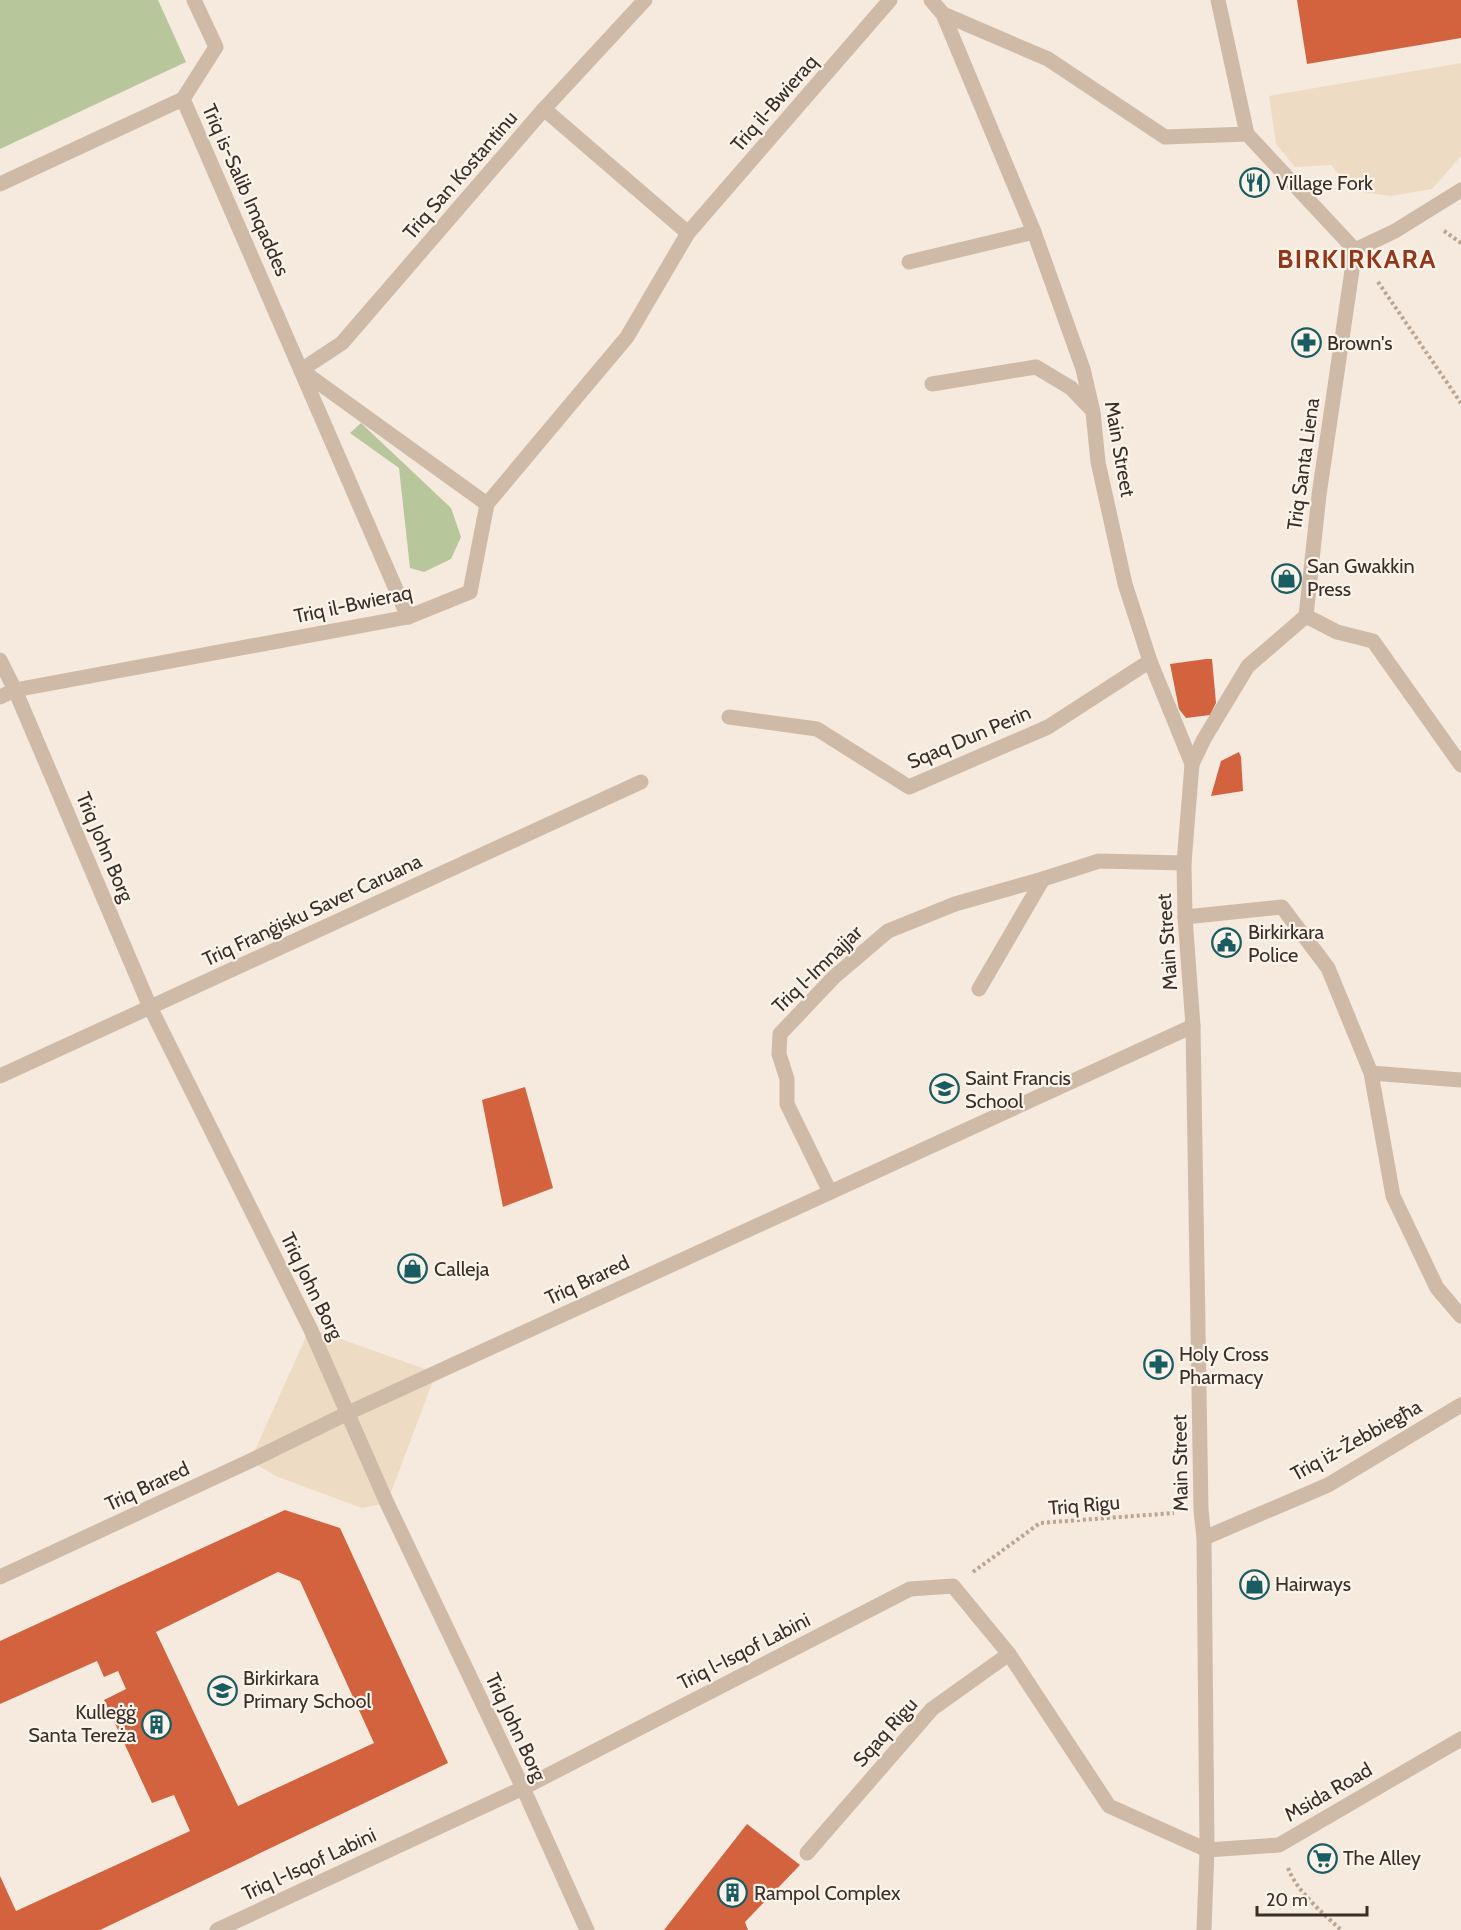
<svg xmlns="http://www.w3.org/2000/svg" width="1461" height="1930" font-family="Cabin,sans-serif">
	<style>
		.green { fill: #b7c69b }
		.plaza { fill: #eedbc3 }
		.building { fill: #d2633e; fill-rule: evenodd }
		.lines { fill: none; stroke-linecap: round; stroke-linejoin: round }
		.path { stroke: #bba491; stroke-width: 4; stroke-dasharray: 3 3; stroke-linecap: butt }
		.minor { stroke: #cfbaa7; stroke-width: 15 }
		.labels { text-anchor: middle; dominant-baseline: central; stroke-width: 4.5; stroke-linejoin: round; paint-order: stroke }
		.street-label { font-size: 20px; fill: #3b2e29; stroke: #fcf4eb }
		.poi-label { font-size: 20px; fill: #3b2e29; stroke: #fcf4eb; text-anchor: start }
		.district-label { font-size: 26px; font-weight: bold; letter-spacing: 1.5px; fill: #933719; stroke: #fcf4eb }
	</style>
	<rect width="100%" height="100%" fill="#f5eadd"/>
	<g class="green">
		<polygon points="0,0 158,0 186,62 0,149"/>
		<polygon points="361,423 451,508 461,537 451,559 424,572 410,568 399,468 350,433"/>
	</g>
	<g class="plaza">
		<polygon points="1461,63 1461,156 1432,189 1391,196 1353,191 1331,165 1295,167 1276,144 1269,96"/>
		<polygon points="310,1328 436,1373 387,1503 362,1508 278,1477 250,1461"/>
	</g>
	<g class="building">
		<polygon points="1297,0 1461,0 1461,38 1307,64"/>
		<polygon points="1206,659 1212,659 1216,703 1210,715 1186,718 1179,709 1170,664"/>
		<polygon points="1239,752 1241,757 1243,791 1211,796 1221,761"/>
		<polygon points="525,1087 553,1188 503,1207 482,1100"/>
		<path d="M285 1510 340 1528 448 1763 100 1930H0V1876L16 1911 190 1831 174 1795 152 1803 104 1700 126 1689 118 1671 104 1677 97 1661 0 1704V1641ZM278 1572 300 1581 374 1743 238 1806 156 1632Z"/>
		<polygon points="747,1824 800,1865 745,1922 748,1930 664,1930"/>
	</g>
	<g class="lines">
		<g class="path">
			<polyline points="1444,231 1461,243"/>
			<polyline points="1378,282 1461,403"/>
			<polyline points="973,1572 1040,1523 1174,1513"/>
			<path d="M1288 1868C1297 1892 1323 1913 1341 1930"/>
		</g>
		<g class="minor">
			<polyline points="194,0 216,47 183,99 408,617"/>
			<polyline points="931,0 943,14 1034,232 1083,369 1093,412 1098,462 1125,584 1150,661 1192,764 1184,863 1185,917 1193,1026 1201,1510 1204,1538 1207,1850 1204,1930"/>
			<polyline points="1218,0 1247,134 1355,250"/>
			<polyline points="943,14 1048,59 1165,137 1247,134"/>
			<polyline points="544,109 688,233"/>
			<polyline points="0,184 183,99"/>
			<polyline points="1355,250 1395,231 1461,190"/>
			<polyline points="909,262 1034,232"/>
			<polyline points="301,370 342,343 544,109 645,0"/>
			<polyline points="301,370 487,504"/>
			<polyline points="932,384 1036,367 1071,388 1092,410"/>
			<polyline points="1306,616 1337,632 1373,641 1461,765"/>
			<polyline points="0,660 15,690 150,1007 310,1328 387,1503 523,1788 587,1930"/>
			<polyline points="0,697 15,690 408,617 470,592 487,504 627,337 688,233 890,0"/>
			<polyline points="729,717 817,729 909,787 1048,727 1150,661"/>
			<polyline points="1192,764 1204,739 1248,666 1306,616 1319,495 1355,250"/>
			<polyline points="1185,917 1282,907 1328,968 1371,1073 1393,1196 1437,1288 1461,1316"/>
			<polyline points="979,989 1043,879"/>
			<polyline points="1371,1073 1461,1080"/>
			<polyline points="0,1076 641,782"/>
			<polyline points="830,1192 787,1104 787,1079 779,1054 780,1034 834,977 888,931 955,904 1043,879 1099,861 1184,863"/>
			<polyline points="1204,1538 1328,1485 1461,1405"/>
			<polyline points="0,1577 250,1461 348,1413 1193,1026"/>
			<polyline points="807,1853 932,1709 1009,1654"/>
			<polyline points="217,1930 523,1788 910,1589 953,1586 1009,1654 1109,1806 1207,1850 1279,1845 1461,1739"/>
		</g>
	</g>
	<defs>
		<symbol id="restaurant-ring" viewBox="-11 -11 22 22"><circle r="9.5" fill="#fcf4eb" stroke="#195c61" stroke-width="1.5"/><path d="M-5-6h1v4h1v-4h1v4h1v-4h1v5L-1.5 .5V6h-2V.5L-5-1ZM5-6V6H3V1.5H1.5Q1.5-4 5-6Z" fill="#195c61"/></symbol>
		<symbol id="pharmacy-ring" viewBox="-11 -11 22 22"><circle r="9.5" fill="#fcf4eb" stroke="#195c61" stroke-width="1.5"/><path d="M-2-6h4v4h4v4h-4v4h-4v-4h-4v-4h4Z" fill="#195c61"/></symbol>
		<symbol id="shop-ring" viewBox="-11 -11 22 22"><circle r="9.5" fill="#fcf4eb" stroke="#195c61" stroke-width="1.5"/><path d="M-5-2.5h2.3a2.7 3.5 0 0 1 5.4 0H5L5.5 6h-11ZM-1.5-2.5h3a1.5 2.3 0 0 0-3 0Z" fill="#195c61"/></symbol>
		<symbol id="civic-ring" viewBox="-11 -11 22 22"><circle r="9.5" fill="#fcf4eb" stroke="#195c61" stroke-width="1.5"/><path d="M-.6-6.5H3V-4.5H.6V-3L4-1V1h2V6H-6V1h2V-1L-.6-3ZM-1.2 2.5V6h2.4V2.5Z" fill="#195c61"/></symbol>
		<symbol id="school-ring" viewBox="-11 -11 22 22"><circle r="9.5" fill="#fcf4eb" stroke="#195c61" stroke-width="1.5"/><path d="M0-5L7-2L0 1L-7-2ZM-4 1L0 2.5L4 1V4Q0 6-4 4Z" fill="#195c61"/></symbol>
		<symbol id="building-ring" viewBox="-11 -11 22 22"><circle r="9.5" fill="#fcf4eb" stroke="#195c61" stroke-width="1.5"/><path d="M-4-6H4V6H1V3H-1V6H-4ZM-2.5-4.3h1.7v1.8h-1.7ZM.8-4.3h1.7v1.8H.8ZM-2.5-1h1.7V.8h-1.7ZM.8-1h1.7V.8H.8Z" fill="#195c61"/></symbol>
		<symbol id="supermarket-ring" viewBox="-11 -11 22 22"><circle r="9.5" fill="#fcf4eb" stroke="#195c61" stroke-width="1.5"/><path d="M-6-5.5h2.5l.6 2H6L4.5 2H-2.5L-4.4-4H-6ZM-1.5 3.2a1.3 1.3 0 1 0 .1 0ZM3 3.2a1.3 1.3 0 1 0 .1 0Z" fill="#195c61"/></symbol>
	</defs>
	<g fill-rule="evenodd">
		<use href="#restaurant-ring" x="1238" y="166" width="33" height="33"/>
		<use href="#pharmacy-ring" x="1290" y="326" width="33" height="33"/>
		<use href="#shop-ring" x="1270" y="562" width="33" height="33"/>
		<use href="#civic-ring" x="1210" y="926" width="33" height="33"/>
		<use href="#school-ring" x="928" y="1072" width="33" height="33"/>
		<use href="#shop-ring" x="396" y="1252" width="33" height="33"/>
		<use href="#pharmacy-ring" x="1142" y="1348" width="33" height="33"/>
		<use href="#shop-ring" x="1238" y="1568" width="33" height="33"/>
		<use href="#school-ring" x="206" y="1674" width="33" height="33"/>
		<use href="#building-ring" x="140" y="1708" width="33" height="33"/>
		<use href="#supermarket-ring" x="1306" y="1842" width="33" height="33"/>
		<use href="#building-ring" x="716" y="1876" width="33" height="33"/>
	</g>
	<g class="labels">
		<g class="street-label">
			<text transform="translate(774 103) rotate(-49)">Triq il-Bwieraq</text>
			<text transform="translate(460 175) rotate(-49)">Triq San Kostantinu</text>
			<text transform="translate(246 190) rotate(66)">Triq is-Salib Imqaddes</text>
			<text transform="translate(1120 449) rotate(80)">Main Street</text>
			<text transform="translate(1303 464) rotate(-82)">Triq Santa Liena</text>
			<text transform="translate(353 604) rotate(-12)">Triq il-Bwieraq</text>
			<text transform="translate(969 737) rotate(-23)">Sqaq Dun Perin</text>
			<text transform="translate(105 847) rotate(67)">Triq John Borg</text>
			<text transform="translate(312 910) rotate(-25)">Triq Franġisku Saver Caruana</text>
			<text transform="translate(1167 942) rotate(-94)">Main Street</text>
			<text transform="translate(817 969) rotate(-44)">Triq l-Imnajjar</text>
			<text transform="translate(587 1280) rotate(-25)">Triq Brared</text>
			<text transform="translate(312 1286) rotate(64)">Triq John Borg</text>
			<text transform="translate(1356 1440) rotate(-29)">Triq iż-Żebbiegħa</text>
			<text transform="translate(1180 1463) rotate(-91)">Main Street</text>
			<text transform="translate(147 1486) rotate(-25)">Triq Brared</text>
			<text transform="translate(1084 1505) rotate(-5)">Triq Rigu</text>
			<text transform="translate(744 1651) rotate(-27)">Triq l-Isqof Labini</text>
			<text transform="translate(516 1727) rotate(65)">Triq John Borg</text>
			<text transform="translate(885 1732) rotate(-48)">Sqaq Rigu</text>
			<text transform="translate(1328 1792) rotate(-30)">Msida Road</text>
			<text transform="translate(309 1864) rotate(-25)">Triq l-Isqof Labini</text>
		</g>
		<g class="poi-label">
			<text x="1276" y="183">Village Fork</text>
			<text x="1327" y="343">Brown's</text>
			<text x="1307" y="566">San Gwakkin<tspan x="1307" dy="23">Press</tspan></text>
			<text x="1248" y="932">Birkirkara<tspan x="1248" dy="23">Police</tspan></text>
			<text x="965" y="1078">Saint Francis<tspan x="965" dy="23">School</tspan></text>
			<text x="434" y="1269">Calleja</text>
			<text x="1179" y="1354">Holy Cross<tspan x="1179" dy="23">Pharmacy</tspan></text>
			<text x="1275" y="1584">Hairways</text>
			<text x="243" y="1678">Birkirkara<tspan x="243" dy="23">Primary School</tspan></text>
			<text x="136" y="1712" text-anchor="end">Kulleġġ<tspan x="136" dy="23">Santa Tereża</tspan></text>
			<text x="1343" y="1858">The Alley</text>
			<text x="754" y="1893">Rampol Complex</text>
		</g>
		<g class="district-label">
			<text x="1357" y="259">BIRKIRKARA</text>
		</g>
	</g>
	<path d="M1257 1906v9h110v-9" fill="none" stroke="#3b2e29" stroke-width="3"/>
	<text x="1266" y="1906" font-size="18" fill="#3b2e29" stroke="#fcf4eb" stroke-width="4.5" paint-order="stroke">20 m</text>
</svg>
